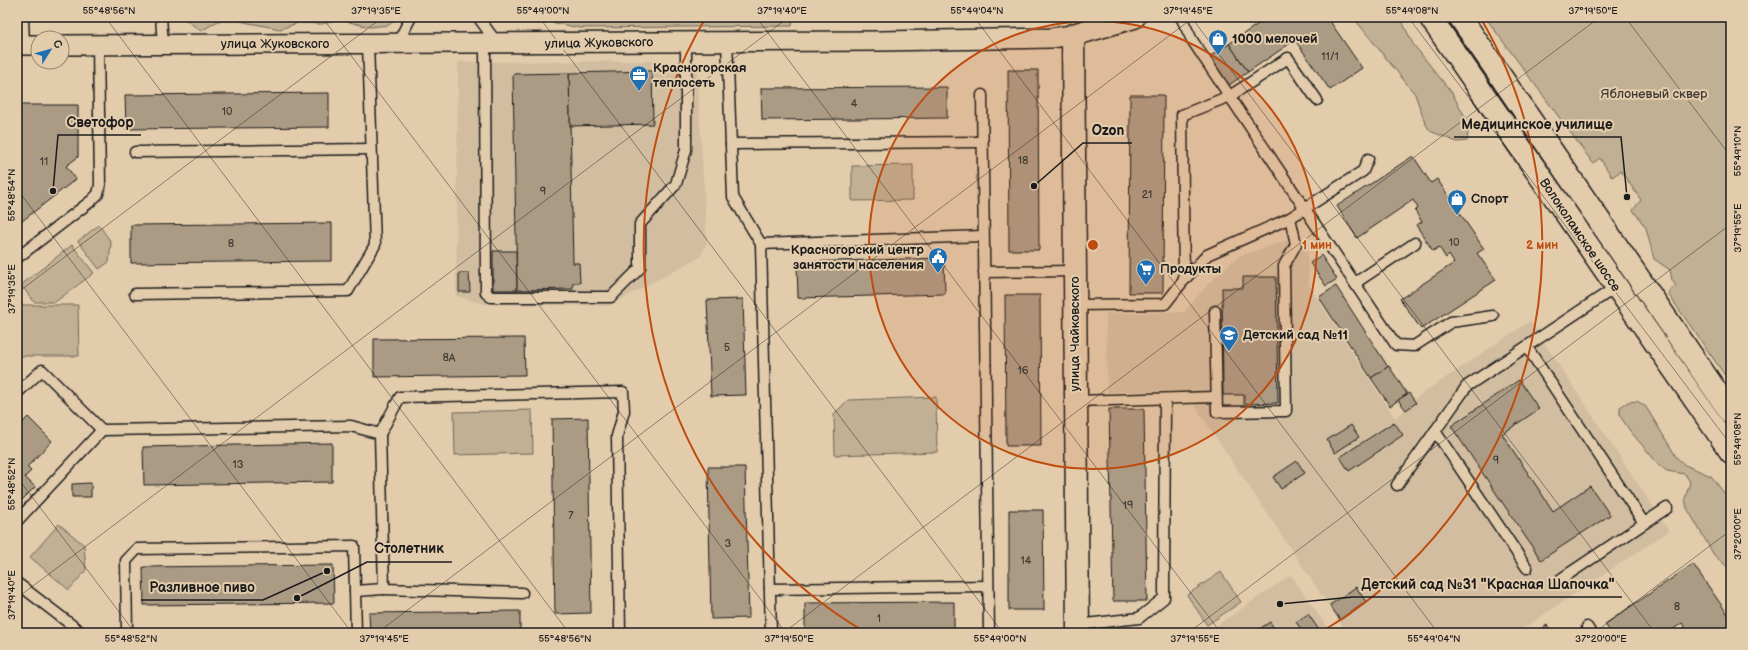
<svg xmlns="http://www.w3.org/2000/svg" width="1748" height="650" font-family="'Balsamiq Sans',sans-serif">
	<style>
		.built { fill: #d2bda0 }
		.green { fill: #c2b094; stroke: #6f6658 }
		.building { fill: #ac9b84; stroke: #1c1c1c }
		.lines { fill: none; stroke-linecap: round; stroke-linejoin: round }
		.lane-casing { stroke: #1c1c1c; stroke-width: 13 }
		.street-casing { stroke: #1c1c1c; stroke-width: 22 }
		.secondary-casing { stroke: #1c1c1c; stroke-width: 25 }
		.primary-casing { stroke: #1c1c1c; stroke-width: 25 }
		.lane { stroke: #e3ccac; stroke-width: 10 }
		.street { stroke: #e3ccac; stroke-width: 19 }
		.secondary { stroke: #e3ccac; stroke-width: 22 }
		.primary { stroke: #e3ccac; stroke-width: 22 }
		.ticks { fill: none; stroke: #1c1c1c; stroke-width: 1; stroke-opacity: 0.45 }
		.ring { fill: none; stroke: #bf4d0f; stroke-width: 2 }
		.labels { text-anchor: middle; dominant-baseline: central; stroke-width: 4; stroke-linejoin: round; paint-order: stroke }
		.number-label { font-size: 11px; fill: #403c36 }
		.poi-label { font-size: 13px; font-weight: bold; fill: #1c1c1c; stroke: #e3ccac; text-anchor: start }
		.street-label { font-size: 13px; fill: #1c1c1c; stroke: #e3ccac }
		.park-label { font-size: 13px; fill: #3d3a34; stroke: #e3ccac }
		.centre { fill: #bf4d0f; stroke: #e3ccac; stroke-width: 2 }
		.ring-label { font-size: 12px; text-anchor: middle; font-weight: bold; fill: #bf4d0f; stroke: #e3ccac; stroke-width: 4; stroke-linejoin: round; paint-order: stroke }
		.leader { fill: none; stroke: #1c1c1c; stroke-width: 1.5 }
		.callout-dot { fill: #1c1c1c; stroke: #e3ccac; stroke-width: 1.5 }
		.callout-label { font-size: 14px; text-anchor: middle; font-weight: bold; fill: #1c1c1c; stroke: #e3ccac; stroke-width: 4; stroke-linejoin: round; paint-order: stroke }
		.neatline { fill: none; stroke: #1c1c1c; stroke-width: 1.5 }
		.ticks-label { font-size: 10px; text-anchor: middle; fill: #1c1c1c }
	</style>
	<rect width="100%" height="100%" fill="#e3ccac"/>
	<filter id="ink" filterUnits="userSpaceOnUse"><feTurbulence type="fractalNoise" baseFrequency=".025" numOctaves="2"/><feDisplacementMap in="SourceGraphic" scale="8" xChannelSelector="R" yChannelSelector="G"/><feConvolveMatrix kernelMatrix="1 2 1 2 8 2 1 2 1" color-interpolation-filters="sRGB"/></filter>
	<g filter="url(#ink)">
		<g class="built">
			<polygon points="668,61 679,69 697,69 707,243 700,257 609,306 484,304 456,296 458,62"/>
			<polygon points="1286,241 1307,247 1309,286 1395,418 1405,410 1398,400 1409,393 1414,399 1530,321 1669,531 1516,633 1347,633 1185,391 1107,392 1106,313 1184,312 1209,283 1239,256"/>
			<polygon points="1291,575 1331,633 1206,633"/>
		</g>
		<g class="green">
			<polygon points="185,17 398,17 389,25 370,27 341,20 321,24 298,23 280,29 239,21 218,21 201,31 185,19"/>
			<polygon points="543,17 793,17 792,26 580,28 555,23"/>
			<polygon points="1353,17 1400,17 1413,44 1452,93 1469,124 1467,141 1457,142 1430,131 1425,123 1415,94"/>
			<polygon points="1485,17 1731,17 1731,384 1669,295 1670,290 1676,286 1672,280 1670,270 1654,259 1646,228 1633,210 1641,200 1621,171 1612,177 1600,158 1593,163"/>
			<polygon points="913,165 913,200 852,201 852,166"/>
			<polygon points="99,225 111,242 109,262 99,269 78,241"/>
			<polygon points="72,245 94,273 55,302 34,302 21,285"/>
			<polygon points="18,305 78,305 79,356 19,356"/>
			<polygon points="936,397 937,452 835,455 834,414 848,400"/>
			<polygon points="1637,401 1646,407 1677,458 1685,465 1711,476 1731,502 1731,570 1714,555 1687,508 1685,499 1690,482 1685,474 1667,471 1660,466 1630,431 1620,416 1620,407 1628,402"/>
			<polygon points="532,410 533,453 455,455 454,412"/>
			<polygon points="59,524 84,545 86,570 69,590 30,557"/>
			<polygon points="1221,572 1241,602 1207,625 1187,595"/>
		</g>
		<g class="building">
			<polygon points="1268,17 1327,17 1362,68 1330,90 1295,40 1248,72 1229,44"/>
			<polygon points="1229,44 1248,72 1229,85 1209,57"/>
			<polygon points="1008,70 1038,70 1039,250 1009,250"/>
			<polygon points="652,71 653,124 570,126 569,73"/>
			<polygon points="569,73 573,263 579,263 580,283 573,283 573,289 517,290 513,74"/>
			<polygon points="947,87 947,118 762,120 761,88"/>
			<polygon points="329,93 329,127 126,129 125,95"/>
			<polygon points="1130,95 1164,95 1163,293 1129,293"/>
			<polygon points="17,105 78,105 78,157 66,166 76,179 17,225"/>
			<polygon points="1413,156 1431,183 1437,179 1484,249 1477,253 1496,280 1421,329 1400,299 1454,263 1449,255 1446,258 1439,247 1433,251 1416,225 1422,222 1415,211 1418,208 1413,200 1357,238 1337,206"/>
			<polygon points="332,223 332,261 131,263 131,225"/>
			<polygon points="493,251 516,251 517,290 493,290"/>
			<polygon points="1321,255 1337,279 1326,286 1310,263"/>
			<polygon points="944,258 945,294 798,298 797,262"/>
			<polygon points="459,273 469,273 470,292 459,292"/>
			<polygon points="1243,277 1276,277 1278,403 1244,404 1244,395 1223,395 1222,288 1243,288"/>
			<polygon points="1336,286 1388,367 1371,378 1319,297"/>
			<polygon points="1005,295 1040,295 1041,446 1006,446"/>
			<polygon points="743,299 746,395 711,396 707,300"/>
			<polygon points="524,338 525,375 374,377 374,339"/>
			<polygon points="1389,366 1407,394 1390,406 1371,378"/>
			<polygon points="1519,380 1539,409 1502,434 1553,511 1590,486 1610,515 1541,560 1451,426"/>
			<polygon points="1409,393 1416,403 1406,410 1398,400"/>
			<polygon points="1109,409 1144,409 1147,601 1113,601"/>
			<polygon points="28,417 52,441 27,467 31,471 25,477 35,487 22,500 17,495 17,428"/>
			<polygon points="588,418 591,613 555,614 552,419"/>
			<polygon points="1394,422 1403,435 1349,471 1340,457"/>
			<polygon points="1351,425 1359,437 1335,453 1327,440"/>
			<polygon points="332,443 332,482 144,485 143,447"/>
			<polygon points="1297,461 1305,473 1281,489 1273,477"/>
			<polygon points="708,467 745,467 749,618 711,619"/>
			<polygon points="91,483 91,497 72,497 72,484"/>
			<polygon points="1009,510 1043,510 1044,610 1009,610"/>
			<polygon points="1693,564 1731,619 1731,633 1689,633 1682,623 1668,633 1611,633 1605,624"/>
			<polygon points="333,565 334,603 144,605 143,567"/>
			<polygon points="1356,587 1366,602 1340,620 1330,605"/>
			<polygon points="954,602 954,633 805,633 805,603"/>
			<polygon points="520,611 520,633 370,633 369,613"/>
			<polygon points="1308,614 1319,630 1314,633 1304,633 1296,622"/>
			<polygon points="1270,622 1277,633 1259,633 1258,630"/>
			<polygon points="1547,625 1552,633 1536,633"/>
		</g>
		<g class="lines">
			<defs>
				<g id="lane">
					<polyline points="23,17 24,45"/>
					<polyline points="161,17 163,45"/>
					<polyline points="478,17 497,43"/>
					<polyline points="1181,17 1192,40 1396,345 1414,346 1451,322 1493,316"/>
					<polyline points="727,41 733,197 761,244 771,633"/>
					<polyline points="485,43 486,293 491,297 611,297 640,268 640,224 676,184 686,150 686,42"/>
					<polyline points="397,44 411,17"/>
					<polyline points="982,95 989,633"/>
					<polyline points="731,144 982,142"/>
					<polyline points="135,152 371,149"/>
					<polyline points="761,244 983,236"/>
					<polyline points="17,258 91,201 98,194 100,185 98,45"/>
					<polyline points="984,272 1075,271"/>
					<polyline points="1184,280 1207,255 1290,218 1363,171 1368,159"/>
					<polyline points="1355,283 1415,243"/>
					<polyline points="135,294 348,291 375,245 368,44"/>
					<polyline points="1075,305 1165,304 1184,280 1182,115 1230,96 1288,58 1317,100"/>
					<polyline points="1215,311 1217,412 1286,411 1284,266 1296,244 1290,218"/>
					<polyline points="1527,347 1644,523"/>
					<polyline points="17,393 42,370 102,430 17,521"/>
					<polyline points="1075,401 1216,397"/>
					<polyline points="102,430 351,426 380,434 384,589 355,591"/>
					<polyline points="1435,431 1527,568"/>
					<polyline points="380,434 400,397 623,392 624,411 617,436 620,633"/>
					<polyline points="1397,485 1467,386 1616,287"/>
					<polyline points="1561,579 1667,508"/>
					<polyline points="17,583 82,633"/>
					<polyline points="384,589 522,593"/>
					<polyline points="770,589 988,586"/>
					<polyline points="1077,625 1139,618 1164,598 1165,399"/>
					<polyline points="1587,627 1591,633"/>
					<polyline points="127,633 126,561 137,549 354,546 356,633"/>
				</g>
				<g id="street">
					<polyline points="17,45 38,45"/>
					<polyline points="62,45 881,41 1051,38 1073,35"/>
				</g>
				<polyline id="secondary" points="1078,633 1073,35 1134,17"/>
				<g id="primary">
					<polyline points="1430,17 1731,452"/>
					<polyline points="1460,17 1731,413"/>
				</g>
			</defs>
			<use href="#lane" class="lane-casing"/>
			<use href="#street" class="street-casing"/>
			<use href="#secondary" class="secondary-casing"/>
			<use href="#primary" class="primary-casing"/>
			<use href="#lane" class="lane"/>
			<use href="#street" class="street"/>
			<use href="#secondary" class="secondary"/>
			<use href="#primary" class="primary"/>
		</g>
	</g>
	<path class="ticks" d="M105 17 569 633M322 17 786 633M539 17 1003 633M756 17 1221 633M974 17 1438 633M1191 17 1655 633M1408 17 1731 445M1625 17 1731 157M17 189 352 633M17 293 383 17M17 477 135 633M17 598 789 17M377 633 1194 17M783 633 1600 17M1188 633 1731 224M1594 633 1731 530"/>
	<circle cx="1093" cy="245" r="224" fill="#bf4d0f" fill-opacity=".12"/>
	<g class="ring">
		<circle cx="1093" cy="245" r="224"/>
		<path d="M865 632A449 449 0 0 1 706 17M1480 17A449 449 0 0 1 1321 632"/>
	</g>
	<defs>
		<symbol id="shop-pin" viewBox="-11 -11 22 30"><path d="M0 17L-7.5 6A9.5 9.5 0 1 1 7.5 6Z" fill="#1f6fb2" stroke="#e3ccac"/><path d="M-5-2.5h2.3a2.7 3.5 0 0 1 5.4 0H5L5.5 6h-11ZM-1.5-2.5h3a1.5 2.3 0 0 0-3 0Z" fill="#fff"/></symbol>
		<symbol id="office-pin" viewBox="-11 -11 22 30"><path d="M0 17L-7.5 6A9.5 9.5 0 1 1 7.5 6Z" fill="#1f6fb2" stroke="#e3ccac"/><path d="M-6-3h4V-5.5h4V-3h4V5H-6ZM-1-4.5V-3h2v-1.5ZM-6 0V1H6V0Z" fill="#fff"/></symbol>
		<symbol id="civic-pin" viewBox="-11 -11 22 30"><path d="M0 17L-7.5 6A9.5 9.5 0 1 1 7.5 6Z" fill="#1f6fb2" stroke="#e3ccac"/><path d="M-.6-6.5H3V-4.5H.6V-3L4-1V1h2V6H-6V1h2V-1L-.6-3ZM-1.2 2.5V6h2.4V2.5Z" fill="#fff"/></symbol>
		<symbol id="supermarket-pin" viewBox="-11 -11 22 30"><path d="M0 17L-7.5 6A9.5 9.5 0 1 1 7.5 6Z" fill="#1f6fb2" stroke="#e3ccac"/><path d="M-6-5.5h2.5l.6 2H6L4.5 2H-2.5L-4.4-4H-6ZM-1.5 3.2a1.3 1.3 0 1 0 .1 0ZM3 3.2a1.3 1.3 0 1 0 .1 0Z" fill="#fff"/></symbol>
		<symbol id="school-pin" viewBox="-11 -11 22 30"><path d="M0 17L-7.5 6A9.5 9.5 0 1 1 7.5 6Z" fill="#1f6fb2" stroke="#e3ccac"/><path d="M0-5L7-2L0 1L-7-2ZM-4 1L0 2.5L4 1V4Q0 6-4 4Z" fill="#fff"/></symbol>
	</defs>
	<g fill-rule="evenodd">
		<use href="#shop-pin" x="1207" y="28" width="22" height="30"/>
		<use href="#office-pin" x="628" y="64" width="22" height="30"/>
		<use href="#shop-pin" x="1446" y="188" width="22" height="30"/>
		<use href="#civic-pin" x="927" y="246" width="22" height="30"/>
		<use href="#supermarket-pin" x="1135" y="258" width="22" height="30"/>
		<use href="#school-pin" x="1218" y="324" width="22" height="30"/>
	</g>
	<g class="labels">
		<g class="number-label">
			<text x="1330" y="56">11/1</text>
			<text x="854" y="103">4</text>
			<text x="227" y="111">10</text>
			<text x="1023" y="160">18</text>
			<text x="44" y="161">11</text>
			<text x="543" y="191">9</text>
			<text x="1147" y="194">21</text>
			<text x="1454" y="242">10</text>
			<text x="231" y="243">8</text>
			<text x="727" y="347">5</text>
			<text x="449" y="357">8А</text>
			<text x="1023" y="370">16</text>
			<text x="1496" y="460">9</text>
			<text x="238" y="464">13</text>
			<text x="1128" y="505">19</text>
			<text x="571" y="515">7</text>
			<text x="728" y="543">3</text>
			<text x="1026" y="560">14</text>
			<text x="1677" y="606">8</text>
			<text x="879" y="618">1</text>
		</g>
		<g class="poi-label">
			<text x="1232" y="39">1000 мелочей</text>
			<text x="653" y="68">Красногорская<tspan x="653" dy="15">теплосеть</tspan></text>
			<text x="1471" y="199">Спорт</text>
			<text x="924" y="250" text-anchor="end">Красногорский центр<tspan x="924" dy="15">занятости населения</tspan></text>
			<text x="1160" y="269">Продукты</text>
			<text x="1243" y="335">Детский сад №11</text>
		</g>
		<g class="street-label">
			<text transform="translate(599 43) rotate(-1)">улица Жуковского</text>
			<text x="275" y="44">улица Жуковского</text>
			<text transform="translate(1580 235) rotate(56)">Волоколамское шоссе</text>
			<text transform="translate(1075 334) rotate(-90)">улица Чайковского</text>
		</g>
		<g class="park-label">
			<text x="1654" y="94">Яблоневый сквер</text>
		</g>
	</g>
	<circle cx="1093" cy="245" r="6" class="centre"/>
	<g class="ring-label">
		<text x="1317" y="249">1 мин</text>
		<text x="1542" y="249">2 мин</text>
	</g>
	<path class="leader" d="M53 191L58 135H141M1627 197L1621 137H1454M1034 186L1083 143H1132M297 598L367 562H452M1280 604L1353 597H1622M327 571L263 600H141"/>
	<g class="callout-dot">
		<circle cx="53" cy="191" r="4"/>
		<circle cx="1627" cy="197" r="4"/>
		<circle cx="1034" cy="186" r="4"/>
		<circle cx="297" cy="598" r="4"/>
		<circle cx="1280" cy="604" r="4"/>
		<circle cx="327" cy="571" r="4"/>
	</g>
	<g class="callout-label">
		<text x="100" y="127">Светофор</text>
		<text x="1537" y="129">Медицинское училище</text>
		<text x="1108" y="135">Ozon</text>
		<text x="409" y="553">Столетник</text>
		<text x="1488" y="589">Детский сад №31 "Красная Шапочка"</text>
		<text x="202" y="592">Разливное пиво</text>
	</g>
	<rect width="1748" height="650" fill="none" stroke="#e3ccac" stroke-width="44"/>
	<g transform="translate(50 50) rotate(53)"><circle r="19" fill="#e3ccac" stroke="#938672"/>
	<path d="M0-3L7 15L0 10L-7 15Z" fill="#1f6fb2"/>
	<text y="-6" font-size="11" font-weight="bold" text-anchor="middle" fill="#1c1c1c">С</text>
	</g>
	<rect x="22" y="22" width="1704" height="606" class="neatline"/>
	<g class="ticks-label">
		<text x="109" y="14">55°48'56"N</text>
		<text x="376" y="14">37°19'35"E</text>
		<text x="543" y="14">55°49'00"N</text>
		<text x="782" y="14">37°19'40"E</text>
		<text x="977" y="14">55°49'04"N</text>
		<text x="1188" y="14">37°19'45"E</text>
		<text x="1412" y="14">55°49'08"N</text>
		<text x="1593" y="14">37°19'50"E</text>
		<text transform="translate(1737 151) rotate(-90)" y="4">55°49'10"N</text>
		<text transform="translate(11 195) rotate(-90)" y="4">55°48'54"N</text>
		<text transform="translate(1737 228) rotate(-90)" y="4">37°19'55"E</text>
		<text transform="translate(11 289) rotate(-90)" y="4">37°19'35"E</text>
		<text transform="translate(1737 439) rotate(-90)" y="4">55°49'08"N</text>
		<text transform="translate(11 484) rotate(-90)" y="4">55°48'52"N</text>
		<text transform="translate(1737 534) rotate(-90)" y="4">37°20'00"E</text>
		<text transform="translate(11 595) rotate(-90)" y="4">37°19'40"E</text>
		<text x="131" y="642">55°48'52"N</text>
		<text x="384" y="642">37°19'45"E</text>
		<text x="565" y="642">55°48'56"N</text>
		<text x="789" y="642">37°19'50"E</text>
		<text x="1000" y="642">55°49'00"N</text>
		<text x="1195" y="642">37°19'55"E</text>
		<text x="1434" y="642">55°49'04"N</text>
		<text x="1601" y="642">37°20'00"E</text>
	</g>
</svg>
